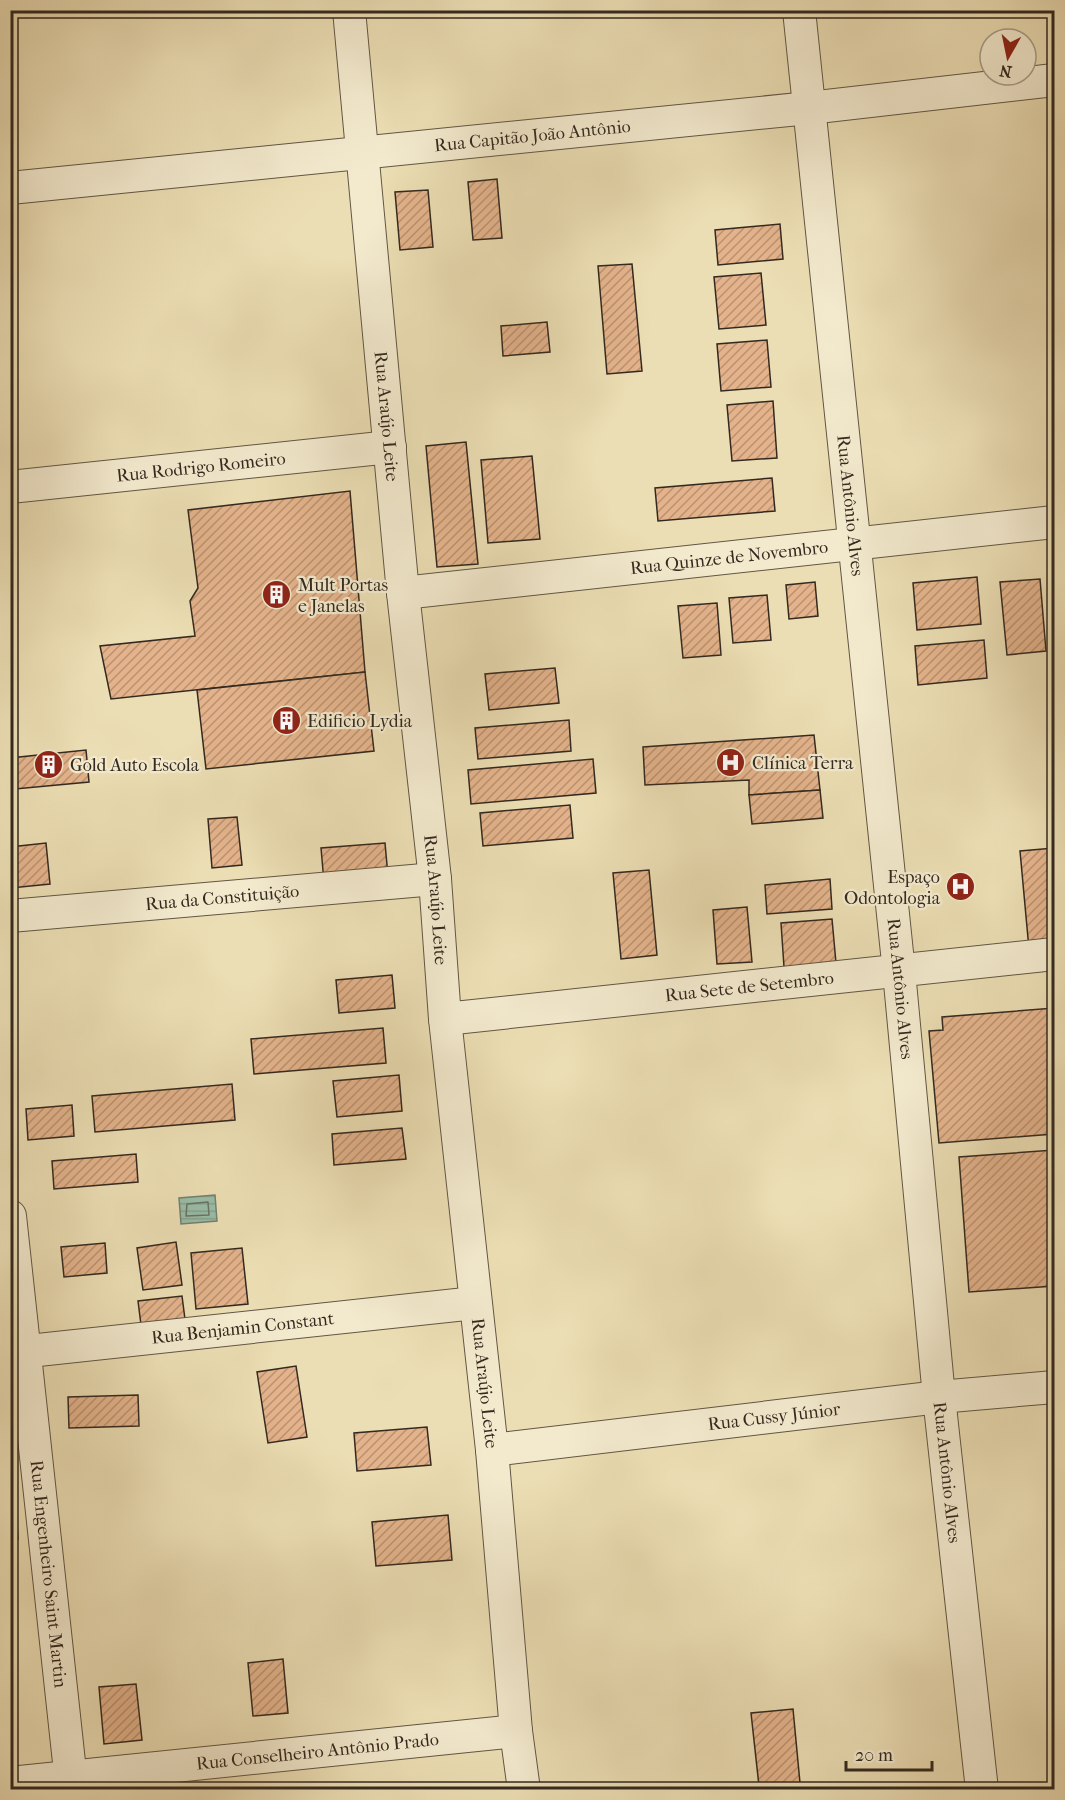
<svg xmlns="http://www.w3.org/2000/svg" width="1065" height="1800" font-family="'IM FELL French Canon',serif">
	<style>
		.water { fill: url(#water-rules); stroke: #718271; stroke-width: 1.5 }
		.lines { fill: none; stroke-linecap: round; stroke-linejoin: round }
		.shore { stroke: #667364; stroke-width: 1.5 }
		.building { fill: url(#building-hatch); stroke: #33291f; stroke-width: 1.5 }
		.minor-casing { stroke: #615644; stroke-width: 34 }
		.minor { stroke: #f3eace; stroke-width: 32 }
		.labels { text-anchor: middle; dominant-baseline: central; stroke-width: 4.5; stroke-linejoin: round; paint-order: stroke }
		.street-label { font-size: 18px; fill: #33291f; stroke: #f3eace }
		.poi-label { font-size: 18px; fill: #33291f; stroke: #f3eace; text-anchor: start }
	</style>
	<defs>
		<pattern id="water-rules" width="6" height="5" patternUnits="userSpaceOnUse" patternTransform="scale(1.5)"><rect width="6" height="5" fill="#9abda8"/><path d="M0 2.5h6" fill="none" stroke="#85a290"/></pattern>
		<pattern id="building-hatch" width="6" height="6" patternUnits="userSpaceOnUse" patternTransform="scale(1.5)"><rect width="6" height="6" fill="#e4b38b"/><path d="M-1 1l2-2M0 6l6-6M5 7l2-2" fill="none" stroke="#b99271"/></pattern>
	</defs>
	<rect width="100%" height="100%" fill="#ecdeb4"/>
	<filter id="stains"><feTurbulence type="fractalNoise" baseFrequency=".00333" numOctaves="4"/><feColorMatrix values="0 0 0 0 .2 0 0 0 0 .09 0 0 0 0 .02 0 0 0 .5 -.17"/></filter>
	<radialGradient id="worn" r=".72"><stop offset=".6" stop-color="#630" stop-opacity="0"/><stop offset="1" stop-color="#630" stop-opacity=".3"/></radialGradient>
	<polygon class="water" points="215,1195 217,1221 181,1224 179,1198"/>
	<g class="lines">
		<polygon class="shore" points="208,1202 209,1215 186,1216 187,1204"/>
	</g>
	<g class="building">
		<polygon points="497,179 502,238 473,240 468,182"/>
		<polygon points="428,190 433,247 400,250 395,192"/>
		<polygon points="780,224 783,259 718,265 715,230"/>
		<polygon points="632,264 642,371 607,374 598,266"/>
		<polygon points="761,273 766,325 719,329 714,277"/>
		<polygon points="547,322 550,352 503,356 501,326"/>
		<polygon points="767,340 771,387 721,391 717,344"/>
		<polygon points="773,401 777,458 732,461 727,405"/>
		<polygon points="466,442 478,564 437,567 426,446"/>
		<polygon points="532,456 540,539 488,543 481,460"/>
		<polygon points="772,478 775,511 658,521 655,488"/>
		<polygon points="350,491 365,672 111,699 100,646 195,636 190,601 198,588 188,510"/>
		<polygon points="977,577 981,624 917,630 913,583"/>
		<polygon points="1040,579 1046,651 1007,655 1000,582"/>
		<polygon points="815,582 818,616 789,619 786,585"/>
		<polygon points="767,595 771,640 733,643 729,598"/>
		<polygon points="717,603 721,655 683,658 678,606"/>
		<polygon points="984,640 987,678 918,685 915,646"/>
		<polygon points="555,668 559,703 489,710 485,674"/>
		<polygon points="365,672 374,751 206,769 197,690"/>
		<polygon points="569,720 571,751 478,759 475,728"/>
		<polygon points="814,735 820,790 749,795 749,780 645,785 643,747"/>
		<polygon points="86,750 89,782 15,789 10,773 10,758"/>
		<polygon points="593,759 596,793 471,804 468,770"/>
		<polygon points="820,790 823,818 752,824 749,795"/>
		<polygon points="570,805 573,838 483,846 480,813"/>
		<polygon points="237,817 242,865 212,868 208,819"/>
		<polygon points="46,843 50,884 11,888 10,847"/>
		<polygon points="385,843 388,876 324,882 321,848"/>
		<polygon points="1054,848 1054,946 1029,949 1020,851"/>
		<polygon points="649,870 657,955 621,959 613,873"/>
		<polygon points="830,879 832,909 767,914 765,885"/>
		<polygon points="747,907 752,962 717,964 713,910"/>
		<polygon points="832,919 836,963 784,967 781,923"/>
		<polygon points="392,975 395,1008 339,1013 336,980"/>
		<polygon points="1054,1008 1054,1134 939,1143 929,1031 943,1030 942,1017"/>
		<polygon points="383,1028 386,1063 254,1074 251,1039"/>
		<polygon points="399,1075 402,1111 337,1117 333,1081"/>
		<polygon points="232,1084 235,1120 95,1132 92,1096"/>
		<polygon points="72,1105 74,1136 28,1140 26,1109"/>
		<polygon points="402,1128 406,1159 334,1165 332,1134"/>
		<polygon points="1054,1150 1054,1286 969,1292 959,1157"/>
		<polygon points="136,1154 138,1182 54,1189 52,1161"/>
		<polygon points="176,1242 182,1285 143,1290 137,1248"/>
		<polygon points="105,1243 107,1273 64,1277 61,1247"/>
		<polygon points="242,1248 248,1304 196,1309 191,1253"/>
		<polygon points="182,1296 186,1327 142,1333 138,1301"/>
		<polygon points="296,1366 307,1437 268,1443 257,1372"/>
		<polygon points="138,1395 139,1426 69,1428 68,1397"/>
		<polygon points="427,1427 431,1465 357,1471 354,1433"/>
		<polygon points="10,1508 16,1508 18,1539 10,1540"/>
		<polygon points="448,1515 452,1560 376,1566 372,1522"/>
		<polygon points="283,1659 288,1713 253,1716 248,1663"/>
		<polygon points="136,1684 142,1740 104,1744 99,1687"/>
		<polygon points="793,1709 800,1783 811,1783 812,1790 749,1790 759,1786 751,1713"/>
	</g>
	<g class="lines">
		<defs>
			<g id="minor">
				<path id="s1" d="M349 10 403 593 435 879 445 1019 492 1450 516 1731 524 1790"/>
				<path id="s2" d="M799 10 899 972 939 1397 982 1790"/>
				<path id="s3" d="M10 188 809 108 1054 80"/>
				<path id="s4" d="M10 487 390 447"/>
				<path id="s5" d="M403 593 1054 522"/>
				<path id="s6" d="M10 916 435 879"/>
				<path id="s7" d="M445 1019 1054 954"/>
				<path id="s8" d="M10 1216 72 1790"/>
				<path id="s9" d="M10 1353 475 1303"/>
				<path id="s10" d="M492 1450 939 1397 1054 1387"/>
				<path id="s11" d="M10 1783 516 1731"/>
			</g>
		</defs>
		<use href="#minor" class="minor-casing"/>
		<use href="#minor" class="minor"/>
	</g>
	<defs>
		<symbol id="building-disc" viewBox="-11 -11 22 22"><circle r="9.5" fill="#8f2418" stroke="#f3eace"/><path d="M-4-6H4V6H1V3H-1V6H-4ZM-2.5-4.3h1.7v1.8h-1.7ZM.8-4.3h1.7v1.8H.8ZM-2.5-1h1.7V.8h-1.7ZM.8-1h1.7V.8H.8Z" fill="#fff"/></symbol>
		<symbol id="hospital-disc" viewBox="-11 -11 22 22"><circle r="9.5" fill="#8f2418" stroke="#f3eace"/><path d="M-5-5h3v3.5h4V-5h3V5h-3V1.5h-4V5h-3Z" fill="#fff"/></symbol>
	</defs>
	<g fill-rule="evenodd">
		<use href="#building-disc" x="260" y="578" width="33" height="33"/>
		<use href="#building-disc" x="270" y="704" width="33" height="33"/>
		<use href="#hospital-disc" x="714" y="746" width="33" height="33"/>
		<use href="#building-disc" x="32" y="748" width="33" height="33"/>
		<use href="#hospital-disc" x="944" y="870" width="33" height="33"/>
	</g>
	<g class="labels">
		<g class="street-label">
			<text stroke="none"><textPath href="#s3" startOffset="525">Rua Capitão João Antônio</textPath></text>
			<text stroke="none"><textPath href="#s1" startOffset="408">Rua Araújo Leite</textPath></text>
			<text stroke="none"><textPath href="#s4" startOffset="192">Rua Rodrigo Romeiro</textPath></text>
			<text stroke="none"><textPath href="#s2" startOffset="498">Rua Antônio Alves</textPath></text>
			<text stroke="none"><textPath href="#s5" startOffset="328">Rua Quinze de Novembro</textPath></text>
			<text stroke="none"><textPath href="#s6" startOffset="213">Rua da Constituição</textPath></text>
			<text stroke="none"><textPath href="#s1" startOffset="894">Rua Araújo Leite</textPath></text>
			<text stroke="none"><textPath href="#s7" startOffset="306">Rua Sete de Setembro</textPath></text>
			<text stroke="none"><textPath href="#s2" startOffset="984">Rua Antônio Alves</textPath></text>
			<text stroke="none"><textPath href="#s9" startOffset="234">Rua Benjamin Constant</textPath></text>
			<text stroke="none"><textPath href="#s1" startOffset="1380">Rua Araújo Leite</textPath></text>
			<text stroke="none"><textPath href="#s10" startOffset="284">Rua Cussy Júnior</textPath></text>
			<text stroke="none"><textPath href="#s2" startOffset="1470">Rua Antônio Alves</textPath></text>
			<text stroke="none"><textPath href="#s8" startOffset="360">Rua Engenheiro Saint Martin</textPath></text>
			<text stroke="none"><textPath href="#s11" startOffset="309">Rua Conselheiro Antônio Prado</textPath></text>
		</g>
		<g class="poi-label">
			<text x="298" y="585">Mult Portas<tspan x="298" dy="21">e Janelas</tspan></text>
			<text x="307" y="721">Edificio Lydia</text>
			<text x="752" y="763">Clínica Terra</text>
			<text x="70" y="765">Gold Auto Escola</text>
			<text x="940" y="877" text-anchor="end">Espaço<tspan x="940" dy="21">Odontologia</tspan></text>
		</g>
	</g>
	<rect width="1065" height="1800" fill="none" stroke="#ecdeb4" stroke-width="36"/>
	<rect x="12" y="12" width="1041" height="1776" fill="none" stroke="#33291f" stroke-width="3"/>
	<rect x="18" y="18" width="1029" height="1764" fill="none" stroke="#33291f" stroke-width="1.5"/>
	<g transform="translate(1008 57) rotate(189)"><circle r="28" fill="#f3eace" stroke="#a69d88" stroke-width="1.5"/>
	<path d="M0-4.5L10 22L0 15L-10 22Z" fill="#8f2418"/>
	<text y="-9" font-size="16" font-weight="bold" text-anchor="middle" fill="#33291f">N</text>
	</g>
	<path d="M846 1761v9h86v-9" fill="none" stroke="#33291f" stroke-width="3"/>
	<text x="855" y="1761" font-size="18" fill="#33291f" stroke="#f3eace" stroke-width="4.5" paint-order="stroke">20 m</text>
	<rect width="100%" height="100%" filter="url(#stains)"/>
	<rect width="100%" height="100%" fill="url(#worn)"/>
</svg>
